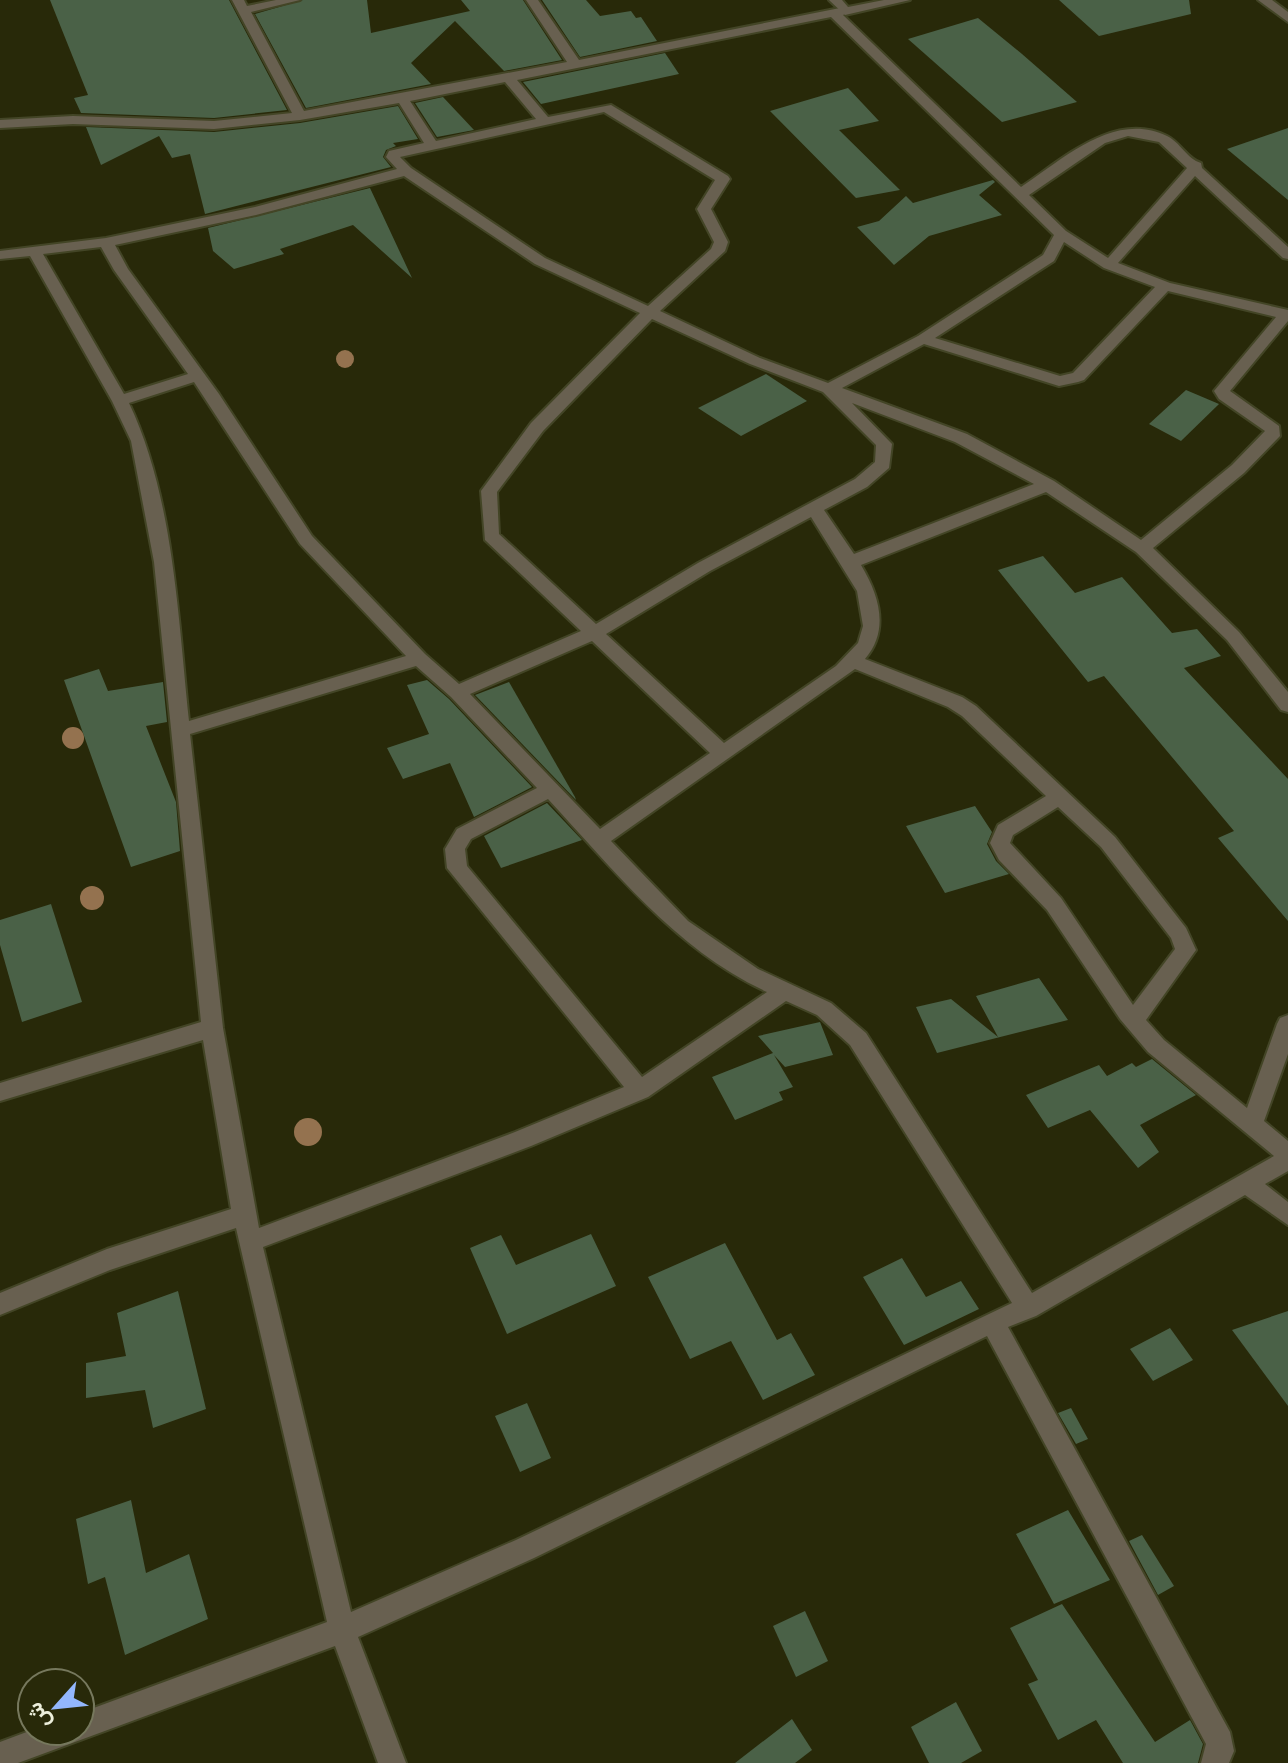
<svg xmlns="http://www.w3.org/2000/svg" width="1288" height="1763" font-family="'PT Serif',Vazirmatn,serif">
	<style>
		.building { fill: #4a6147 }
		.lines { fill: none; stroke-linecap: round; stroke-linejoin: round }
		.minor-casing { stroke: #434526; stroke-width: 4 }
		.tertiary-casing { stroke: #434526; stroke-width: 4 }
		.minor { fill: #686050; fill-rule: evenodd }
		.tertiary { fill: #686050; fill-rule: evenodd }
		.tree { fill: #94724f }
	</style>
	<rect width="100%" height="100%" fill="#282909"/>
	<g class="building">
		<polygon points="50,0 229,0 287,110 214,118 81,113 74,98 88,95"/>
		<polygon points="303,0 367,0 371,33 470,11 461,0 523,0 562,60 504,71 455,21 411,63 431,84 306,108 255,14"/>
		<polygon points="542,0 586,0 600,16 631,11 636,18 641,17 657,41 580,57"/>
		<polygon points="1059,0 1189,0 1191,14 1099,36"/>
		<polygon points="978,18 1022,54 1077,102 1002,122 908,39"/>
		<polygon points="665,53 679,74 541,104 523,82"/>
		<polygon points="848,88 879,121 839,130 900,190 856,198 770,111"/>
		<polygon points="443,97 474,130 437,137 415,103"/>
		<polygon points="398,106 418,139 393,143 396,146 386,150 383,157 391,167 205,214 190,154 172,158 159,136 101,165 86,127 214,132 300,123"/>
		<polygon points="1288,128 1288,200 1227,149"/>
		<polygon points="993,180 995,182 979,195 1002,215 929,236 894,265 857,227 879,221 906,196 913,203"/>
		<polygon points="370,188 412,278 353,225 280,249 284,254 234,269 213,251 208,228"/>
		<polygon points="766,374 807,401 741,436 698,408"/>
		<polygon points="1186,390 1219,404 1181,441 1149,424"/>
		<polygon points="1043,556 1075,593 1122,577 1172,633 1197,629 1221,656 1184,668 1288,779 1288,921 1218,838 1234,831 1104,676 1088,682 998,570"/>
		<polygon points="99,669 108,691 163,682 167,722 146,726 176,802 180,851 131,867 64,680"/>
		<polygon points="427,680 449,699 532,787 474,817 450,763 403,779 387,748 429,734 407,685"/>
		<polygon points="509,682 575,797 576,800 475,695"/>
		<polygon points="547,803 582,840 501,868 484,836"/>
		<polygon points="975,806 992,832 987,844 996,861 1009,874 945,893 906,826"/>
		<polygon points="51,904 82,1002 22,1022 0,945 0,920"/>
		<polygon points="1039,978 1068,1020 937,1053 916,1007 951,999 998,1037 976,996"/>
		<polygon points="820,1022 833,1055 785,1067 774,1055 793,1087 779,1092 783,1100 735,1120 712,1077 773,1053 758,1036"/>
		<polygon points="1152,1059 1196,1095 1140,1125 1159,1152 1138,1168 1090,1110 1048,1128 1026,1095 1099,1065 1107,1076 1132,1063 1136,1067"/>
		<polygon points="591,1234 616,1286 507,1334 470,1248 501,1235 516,1265"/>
		<polygon points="725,1243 777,1340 791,1333 815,1375 763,1400 731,1341 690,1359 648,1277"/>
		<polygon points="902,1258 926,1297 961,1281 979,1309 904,1345 863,1277"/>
		<polygon points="178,1291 206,1409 153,1428 145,1390 86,1398 86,1363 126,1356 117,1313"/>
		<polygon points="1288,1311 1288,1406 1232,1330"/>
		<polygon points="1170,1328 1193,1360 1153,1381 1130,1349"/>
		<polygon points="527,1403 551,1458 520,1472 495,1416"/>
		<polygon points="1071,1408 1088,1439 1076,1444 1058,1413"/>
		<polygon points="131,1500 146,1573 189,1554 208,1619 125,1655 105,1577 88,1584 76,1519"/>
		<polygon points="1068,1510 1110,1580 1054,1604 1016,1534"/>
		<polygon points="1142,1535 1174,1586 1158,1595 1129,1541"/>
		<polygon points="1062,1604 1155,1742 1190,1720 1203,1744 1198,1763 1123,1763 1096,1720 1058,1740 1028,1684 1038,1680 1010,1628"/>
		<polygon points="805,1611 828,1661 796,1677 773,1626"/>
		<polygon points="956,1702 982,1751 961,1763 929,1763 911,1727"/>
		<polygon points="792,1719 812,1750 795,1763 735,1763"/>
	</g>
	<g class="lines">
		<defs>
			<g id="minor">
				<path d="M232 0H244L247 6 276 0H300L251 12 304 111 567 62 526 0H538L579 60 845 7 851 11 843 15 1021 187C1062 160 1114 110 1167 136 1180 142 1187 159 1201 163L1202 168 1288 247V259L1283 258 1195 176 1118 263 1170 283 1288 310V321L1230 391 1279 426 1280 436 1244 473 1153 548 1239 632 1288 692V712L1281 710 1227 640 1136 552 1046 492 861 565C879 595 890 630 865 659L962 697 976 706 1115 837 1186 928 1196 950 1146 1020 1164 1040 1247 1108 1277 1024 1280 1018 1288 1015V1054L1264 1121 1288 1141V1171L1265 1184 1288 1202V1225L1245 1195 1036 1316 1008 1327 1230 1732 1234 1751 1229 1763H1201L1206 1744 987 1336 534 1558 358 1637 406 1763H378L335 1646 18 1763H0V1742L32 1730 80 1731V1713L327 1622 236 1228 110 1270 0 1315V1293L107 1249 231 1209 203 1040 0 1101V1083L201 1022 154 562 131 441 112 401 30 256 0 259V251L106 238 255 207 397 169 386 157 389 151 424 143 399 103 300 120 214 129 73 124 0 128V120L73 116 214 121 292 113ZM831 17 1054 235 1043 255 918 336 828 383 760 358 660 311 725 251 728 242 711 209 730 179 728 176 611 105 548 117 517 80ZM505 82 536 119 436 141 410 101ZM604 112 715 180 697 209 714 242 711 249 648 306 545 258 411 168 400 157ZM1128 136 1159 142 1187 168 1108 258 1066 231 1029 195 1105 143ZM404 176 535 264 640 313 531 423 481 491 485 540 581 631 459 684 425 654 312 536 219 394 128 269 115 245 256 215ZM1064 242 1104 268 1155 287 1073 373 1060 376 935 338 1054 261ZM101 247 114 270 188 374 124 394 43 254ZM1168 291 1276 317 1214 391 1219 399 1265 431 1232 465 1141 540 1054 481 967 434 842 388 924 344 1059 386 1078 382 1084 380ZM652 319 750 364 823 392 876 445 875 462 855 479 698 563 596 624 499 534 497 492 543 431ZM194 382 300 544 406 656 189 721C178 618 174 498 129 403ZM852 403 955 442 1034 484 854 554 824 510 867 487 889 468 892 444ZM811 517 857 591 863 626 858 643 836 666 724 743 606 634 710 571ZM592 641 710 753 600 829 470 694ZM416 666 451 697 537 788 457 829 445 849 447 868 624 1087 515 1132 259 1228 223 1028 190 734ZM855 669 948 707 962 716 1046 796 998 825 990 843 999 860 1047 910 1120 1019 1148 1052 1274 1156 1032 1293 866 1033 831 1003 758 969 688 921 611 841ZM548 799C614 870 676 950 767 992L642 1077 467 866 465 849 471 839ZM1058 807 1101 847 1171 938 1175 949 1133 1005 1061 898 1010 843 1013 835ZM786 1001 817 1015 850 1045 1012 1303 516 1540 351 1612 263 1247 531 1146 648 1097Z"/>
				<polygon points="1258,0 1272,0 1288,12 1288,22"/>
			</g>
			<polygon id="tertiary" points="829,0 842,0 848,7 884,0 910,0 845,15"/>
		</defs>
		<use href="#minor" class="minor-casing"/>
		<use href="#tertiary" class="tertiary-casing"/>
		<use href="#minor" class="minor"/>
		<use href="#tertiary" class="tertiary"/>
	</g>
	<g class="tree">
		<circle cx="345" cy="359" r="9"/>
		<circle cx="73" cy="738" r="11"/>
		<circle cx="92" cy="898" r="12"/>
		<circle cx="308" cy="1132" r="14"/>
	</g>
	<g transform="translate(56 1707) rotate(243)"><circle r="38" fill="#282909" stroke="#76785d" stroke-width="2"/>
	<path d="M0-6L14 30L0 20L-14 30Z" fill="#93b7fd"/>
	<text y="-12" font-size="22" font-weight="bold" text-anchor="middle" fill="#eceedb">ش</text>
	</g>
</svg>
